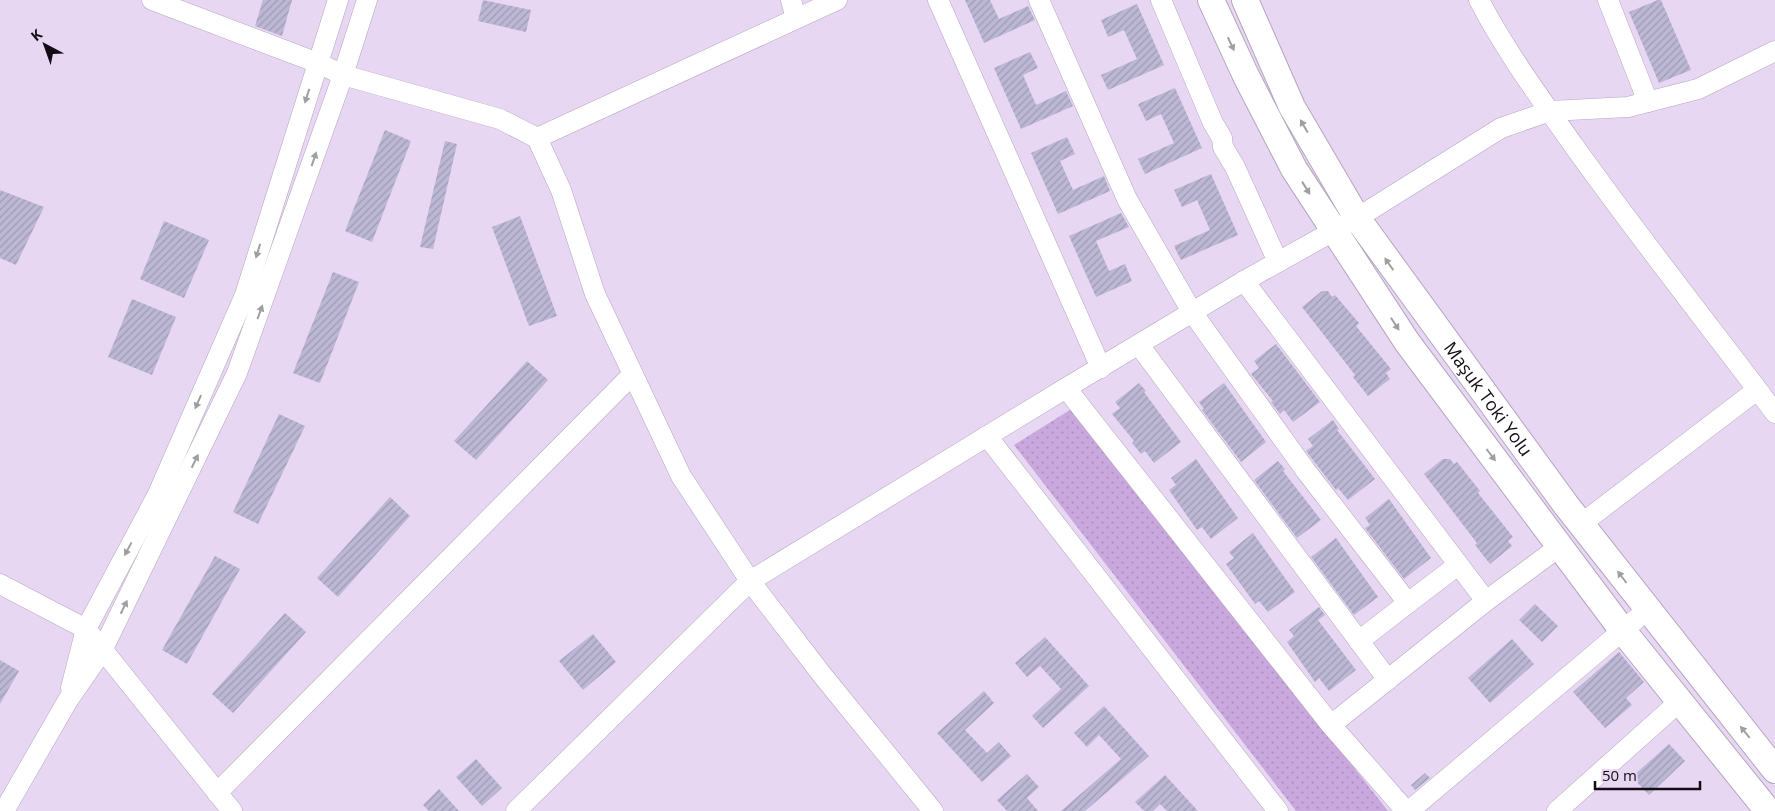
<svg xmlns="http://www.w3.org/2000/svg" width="1775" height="811" font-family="'Open Sans',sans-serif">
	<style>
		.park { fill: url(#park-dots) }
		.building { fill: url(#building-hatch) }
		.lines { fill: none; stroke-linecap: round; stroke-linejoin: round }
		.minor-casing { stroke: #b5a5bf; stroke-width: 21 }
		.major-casing { stroke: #b5a5bf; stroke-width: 28 }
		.minor { stroke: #fff; stroke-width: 20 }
		.major { stroke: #fff; stroke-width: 26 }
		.oneway { fill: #a09ea1 }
		.labels { text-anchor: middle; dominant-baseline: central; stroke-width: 4.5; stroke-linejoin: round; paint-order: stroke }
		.street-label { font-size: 18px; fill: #120c15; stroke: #e8d7f2 }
	</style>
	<defs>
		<pattern id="park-dots" width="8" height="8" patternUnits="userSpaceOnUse" patternTransform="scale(1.25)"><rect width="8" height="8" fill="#c9a8dd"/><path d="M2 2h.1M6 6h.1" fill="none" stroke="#ac8fbd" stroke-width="1.8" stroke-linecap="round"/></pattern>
		<pattern id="building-hatch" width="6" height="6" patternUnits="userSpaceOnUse" patternTransform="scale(1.25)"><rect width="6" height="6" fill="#bbb7d4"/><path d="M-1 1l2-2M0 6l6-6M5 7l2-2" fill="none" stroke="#a09cb5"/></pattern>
	</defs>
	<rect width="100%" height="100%" fill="#e8d7f2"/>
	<polygon class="park" points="1073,408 1388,811 1296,811 1014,445"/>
	<g class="building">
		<polygon points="263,0 292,0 282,36 255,26"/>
		<polygon points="483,0 531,10 526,32 478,21"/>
		<polygon points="965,0 990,0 999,19 1028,6 1035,20 984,43"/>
		<polygon points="1658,0 1661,0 1691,70 1659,83 1629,12"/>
		<polygon points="1137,4 1164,65 1108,90 1101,75 1137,59 1124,30 1108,37 1101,20"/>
		<polygon points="1030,52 1038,68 1023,75 1036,105 1066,91 1073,106 1021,129 994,68"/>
		<polygon points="1175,88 1202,148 1145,174 1138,159 1174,143 1161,114 1146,121 1138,104"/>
		<polygon points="385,130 411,141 372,242 345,231"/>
		<polygon points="1067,137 1075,154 1060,161 1073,190 1104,176 1110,191 1058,214 1031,153"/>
		<polygon points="445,141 457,144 433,249 420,247"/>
		<polygon points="1211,174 1238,235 1181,260 1174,246 1210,230 1197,200 1182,207 1174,190"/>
		<polygon points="0,190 44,207 16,265 0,258"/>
		<polygon points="1121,213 1129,227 1096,241 1109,271 1125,264 1132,281 1096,297 1069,236"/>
		<polygon points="520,216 557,316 529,326 492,227"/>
		<polygon points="164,221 209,240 184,298 140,279"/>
		<polygon points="333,272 359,282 320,383 293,373"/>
		<polygon points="1322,291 1328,291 1332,297 1335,295 1359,323 1356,326 1391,369 1386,373 1390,379 1368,396 1353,377 1355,375 1302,307"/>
		<polygon points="132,299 176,317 152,375 108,357"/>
		<polygon points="1276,344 1320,402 1293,422 1284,410 1280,414 1271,402 1273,401 1251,374 1259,368 1254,361"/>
		<polygon points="527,361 548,380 476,460 454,441"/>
		<polygon points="1139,383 1146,391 1144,392 1181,442 1154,463 1145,451 1141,454 1132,443 1134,441 1112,414 1120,408 1115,402"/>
		<polygon points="1224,383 1266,442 1241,462 1202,410 1204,409 1199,402"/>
		<polygon points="279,414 305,426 258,524 233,512"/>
		<polygon points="1333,420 1339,429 1337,430 1375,479 1348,500 1338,488 1336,490 1306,451 1313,446 1308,439"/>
		<polygon points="1196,459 1238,518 1211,539 1202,527 1197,530 1169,490 1176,485 1171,478"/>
		<polygon points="1443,459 1450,459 1454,464 1457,462 1480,491 1478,493 1513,537 1508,541 1512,546 1490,564 1475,545 1477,543 1424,474"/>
		<polygon points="1278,461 1285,469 1283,471 1321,520 1297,538 1254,480"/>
		<polygon points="390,497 410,516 338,597 317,578"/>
		<polygon points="1389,499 1431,558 1404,579 1365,528 1370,525 1365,518"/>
		<polygon points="1253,533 1295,592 1268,612 1259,601 1255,604 1226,564 1234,558 1229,552"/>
		<polygon points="1336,538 1378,597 1354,615 1311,557"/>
		<polygon points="215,556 240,569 187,664 162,650"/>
		<polygon points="1535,604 1558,626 1542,642 1519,620"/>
		<polygon points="1319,607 1325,615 1318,620 1356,670 1329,691 1319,678 1315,682 1287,642 1294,636 1289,630"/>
		<polygon points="285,613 306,632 233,713 212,694"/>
		<polygon points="593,634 616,662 583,690 559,661"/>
		<polygon points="1045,637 1089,686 1043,728 1032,716 1061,689 1040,666 1027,677 1015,663"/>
		<polygon points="1512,639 1534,664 1490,703 1468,678"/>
		<polygon points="1619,652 1644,682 1626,698 1632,705 1605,728 1573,692"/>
		<polygon points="0,660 19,671 0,704"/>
		<polygon points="984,691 994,703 965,730 987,753 999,742 1011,756 982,782 937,733"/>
		<polygon points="1104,706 1149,756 1085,811 1061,811 1121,759 1099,735 1087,747 1074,733"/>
		<polygon points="1669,744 1685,761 1649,795 1632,777"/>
		<polygon points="476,759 502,788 482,806 456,777"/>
		<polygon points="1425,773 1430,778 1415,790 1411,785"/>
		<polygon points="1027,774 1039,787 1027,798 1038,811 1007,811 997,800"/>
		<polygon points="1165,775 1198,811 1167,811 1160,804 1153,811 1144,811 1135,802"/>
		<polygon points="439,789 459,811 429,811 423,805"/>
	</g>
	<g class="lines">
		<defs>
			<g id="minor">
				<polyline points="152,0 318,63 343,75 500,119 537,138 561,190 595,294 681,476 750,581 823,676 933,811"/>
				<polyline points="791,0 796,18"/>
				<polyline points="938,0 1101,368"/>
				<polyline points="1039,0 1127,199 1192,312 1306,471 1408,603 1359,641"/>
				<polyline points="1161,0 1213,123 1222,138 1223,147 1235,167 1278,262"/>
				<path d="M1479 0C1506 52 1541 99 1574 146 1639 237 1708 324 1775 413"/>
				<polyline points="1608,0 1648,102"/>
				<polyline points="537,138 837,0"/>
				<polyline points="1244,281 1486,601"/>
				<polyline points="1139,345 1388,680"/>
				<polyline points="1066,388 1331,725 1406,811"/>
				<polyline points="987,436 1278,811"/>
				<polyline points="1581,524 1757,390"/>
				<polyline points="0,584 86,629 232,811"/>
				<polyline points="1408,603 1458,565"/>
				<polyline points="71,688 86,629 157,496 245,295 338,0"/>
				<polyline points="1331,725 1486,601 1559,547"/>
				<polyline points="217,793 633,374"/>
				<polyline points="4,811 68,700 102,651 237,373 343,75 367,0"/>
				<polyline points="516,811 750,581 1066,388 1244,281 1357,218 1501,128 1550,111 1628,107 1698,89 1775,51"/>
				<polyline points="1409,811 1647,610"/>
				<polyline points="1557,811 1679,702"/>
			</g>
			<g id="major">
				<polyline points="1211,0 1246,76 1294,169 1407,342 1623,631 1768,811"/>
				<path id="s1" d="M1245 0 1292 107 1357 218 1566 505 1775 770"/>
			</g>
		</defs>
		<use href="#minor" class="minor-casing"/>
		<use href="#major" class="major-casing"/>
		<use href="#minor" class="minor"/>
		<use href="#major" class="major"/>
	</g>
	<defs><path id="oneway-solid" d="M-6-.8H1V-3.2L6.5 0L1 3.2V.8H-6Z" transform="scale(1.25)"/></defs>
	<g class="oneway">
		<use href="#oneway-solid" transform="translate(1231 44) rotate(65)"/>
		<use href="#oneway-solid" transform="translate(307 96) rotate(108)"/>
		<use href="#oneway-solid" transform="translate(1304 126) rotate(-120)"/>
		<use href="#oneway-solid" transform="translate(314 159) rotate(-71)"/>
		<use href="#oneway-solid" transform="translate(1306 188) rotate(58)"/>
		<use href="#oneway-solid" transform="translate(258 251) rotate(107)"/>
		<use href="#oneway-solid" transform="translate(1389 264) rotate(-125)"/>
		<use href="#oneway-solid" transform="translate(260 312) rotate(-70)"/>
		<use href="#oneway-solid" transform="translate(1395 324) rotate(57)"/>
		<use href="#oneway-solid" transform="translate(198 402) rotate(114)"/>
		<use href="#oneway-solid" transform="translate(1491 455) rotate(53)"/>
		<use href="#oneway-solid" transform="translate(195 461) rotate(-64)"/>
		<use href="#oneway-solid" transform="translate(128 549) rotate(118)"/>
		<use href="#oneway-solid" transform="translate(1622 577) rotate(-127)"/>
		<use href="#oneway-solid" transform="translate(124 607) rotate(-64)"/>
		<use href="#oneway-solid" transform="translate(1745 732) rotate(-129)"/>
	</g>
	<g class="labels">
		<g class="street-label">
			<text stroke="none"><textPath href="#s1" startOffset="469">Maşuk Toki Yolu</textPath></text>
		</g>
	</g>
	<g transform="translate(45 45) rotate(319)" stroke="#e8d7f2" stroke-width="4" paint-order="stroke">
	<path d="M0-4L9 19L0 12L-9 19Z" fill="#120c15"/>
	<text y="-8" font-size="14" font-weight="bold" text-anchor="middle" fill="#120c15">K</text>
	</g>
	<path d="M1595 781v8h105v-8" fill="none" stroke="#120c15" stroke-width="2.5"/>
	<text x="1602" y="781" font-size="15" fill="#120c15" stroke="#e8d7f2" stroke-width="4" paint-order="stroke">50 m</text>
</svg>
